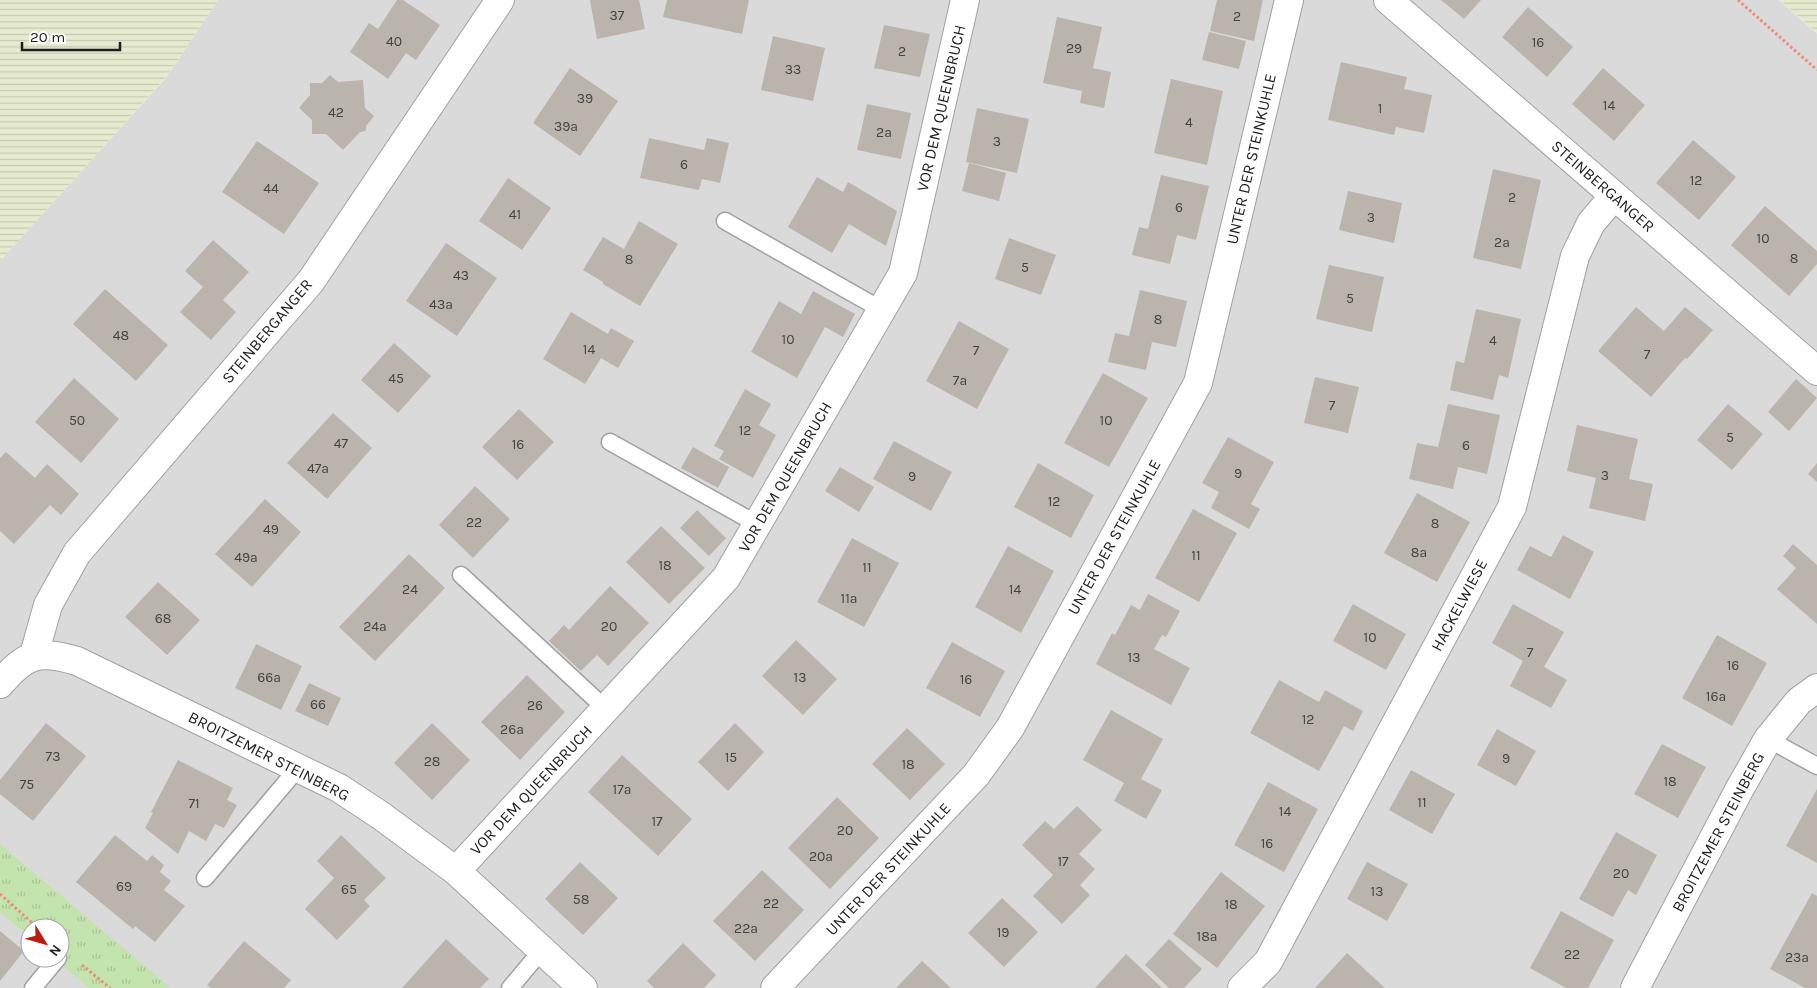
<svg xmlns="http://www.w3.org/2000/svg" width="1817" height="988" font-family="Karla,sans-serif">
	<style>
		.residential { fill: #dbdada; fill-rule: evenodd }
		.farmland { fill: url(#farmland-rules) }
		.grass { fill: url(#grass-tufts) }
		.building { fill: #bab4ad }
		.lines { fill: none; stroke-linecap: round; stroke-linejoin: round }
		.service-casing { stroke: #a1a1a1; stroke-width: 19 }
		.minor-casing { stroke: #a1a1a1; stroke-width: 30 }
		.path { stroke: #ee8b74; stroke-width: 3; stroke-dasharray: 2.5 2.5; stroke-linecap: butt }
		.service { stroke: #fff; stroke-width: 16 }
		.minor { stroke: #fff; stroke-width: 28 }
		.labels { text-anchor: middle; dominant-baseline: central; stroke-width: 4; stroke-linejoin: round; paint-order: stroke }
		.number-label { font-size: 14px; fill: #444341 }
		.street-label { font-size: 16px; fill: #1d1d1d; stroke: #fff }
	</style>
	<defs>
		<pattern id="farmland-rules" width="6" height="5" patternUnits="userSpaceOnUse" patternTransform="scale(1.25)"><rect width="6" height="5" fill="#e6ebd0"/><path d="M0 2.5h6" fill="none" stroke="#c5c9b2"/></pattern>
		<pattern id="grass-tufts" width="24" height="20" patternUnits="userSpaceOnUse" patternTransform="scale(1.25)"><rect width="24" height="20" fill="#c3e4ad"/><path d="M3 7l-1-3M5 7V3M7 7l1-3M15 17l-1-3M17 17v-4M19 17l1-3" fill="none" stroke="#a7c394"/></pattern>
	</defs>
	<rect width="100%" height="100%" fill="#edebe3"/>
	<path class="residential" d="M218 0H1779L1817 34V988H0V261L166 78ZM30 928H60V958H30Z"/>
	<g class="farmland">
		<polygon points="0,0 218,0 166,77 0,261"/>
		<polygon points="1780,0 1817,0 1817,33"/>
	</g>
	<polygon class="grass" points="0,844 171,988 89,988 54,958 60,958 60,928 30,928 30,937 0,912"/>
	<g class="building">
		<polygon points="397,0 403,0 440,25 416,60 406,53 388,79 350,52 369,23 378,29"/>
		<polygon points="590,0 639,0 645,29 597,39"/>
		<polygon points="667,0 749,0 742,34 663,17"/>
		<polygon points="1217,0 1263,0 1254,41 1210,31"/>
		<polygon points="1441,0 1481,0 1464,19"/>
		<polygon points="1528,7 1573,47 1547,77 1502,37"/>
		<polygon points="1057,17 1102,27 1093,68 1111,72 1104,108 1080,103 1082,91 1043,83"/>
		<polygon points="884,25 930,34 920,77 874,68"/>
		<polygon points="1209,32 1246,41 1239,69 1202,60"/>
		<polygon points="773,36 825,48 813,101 761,90"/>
		<polygon points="1341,62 1407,77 1404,89 1432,95 1424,133 1396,127 1394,135 1328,120"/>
		<polygon points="570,68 618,101 580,156 533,123"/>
		<polygon points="1603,68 1645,105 1614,141 1572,104"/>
		<polygon points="330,75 338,82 363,80 365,108 374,116 366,126 366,131 360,132 343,150 326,134 312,134 312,120 299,108 310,95 310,83 322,83"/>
		<polygon points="1171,79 1223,91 1207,165 1154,153"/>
		<polygon points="867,104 911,113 901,159 857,150"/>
		<polygon points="977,108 1029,119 1017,173 966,162"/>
		<polygon points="649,138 704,150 707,138 729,143 720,183 702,179 699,190 640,178"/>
		<polygon points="1693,140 1736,177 1699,220 1656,183"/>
		<polygon points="257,141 319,183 284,234 222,192"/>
		<polygon points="969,163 1006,173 999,201 962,191"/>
		<polygon points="1493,169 1541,180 1521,269 1473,258"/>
		<polygon points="1161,175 1209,186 1196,240 1177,235 1170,264 1132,255 1139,227 1148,229"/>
		<polygon points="817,177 843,192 848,182 897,211 886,246 849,224 832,253 788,227"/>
		<polygon points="508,178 551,208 522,250 479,221"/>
		<polygon points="1348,191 1402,203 1394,243 1339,230"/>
		<polygon points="1765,206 1817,251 1817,264 1789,296 1731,245"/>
		<polygon points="639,221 678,244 640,306 603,284 603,282 583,270 603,237 624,249"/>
		<polygon points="1009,238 1056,255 1041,295 995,279"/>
		<polygon points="213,240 249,272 223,300 236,312 211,340 180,312 203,287 185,271"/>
		<polygon points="446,243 497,278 457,336 406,301"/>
		<polygon points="1329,265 1384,277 1372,332 1316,319"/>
		<polygon points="105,289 168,345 136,381 73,324"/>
		<polygon points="1140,290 1187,301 1176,347 1152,342 1146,370 1108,362 1115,333 1129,336"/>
		<polygon points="813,291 855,314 843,337 825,327 797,378 751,352 779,301 801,314"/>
		<polygon points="1636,307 1664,331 1685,307 1713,330 1687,359 1685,358 1651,397 1598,351"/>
		<polygon points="1476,309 1521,319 1508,378 1499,375 1493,400 1450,390 1456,361 1464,363"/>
		<polygon points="571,312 608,334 611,328 634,341 618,368 601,358 585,384 543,359"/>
		<polygon points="959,321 1009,349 977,409 926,381"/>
		<polygon points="394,343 431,376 398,413 361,380"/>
		<polygon points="1103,373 1148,398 1109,467 1064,443"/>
		<polygon points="1315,377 1359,387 1348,433 1304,423"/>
		<polygon points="74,378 119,419 81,463 35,422"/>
		<polygon points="1796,379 1817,398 1789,431 1768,412"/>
		<polygon points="745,389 771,404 759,425 776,435 753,478 719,459 724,451 714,446"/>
		<polygon points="1448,404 1500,415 1487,474 1458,467 1453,489 1409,479 1417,443 1438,447"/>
		<polygon points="1728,404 1763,434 1732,470 1697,440"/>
		<polygon points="519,409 554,442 517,480 482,447"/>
		<polygon points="333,413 372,448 327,499 287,463"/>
		<polygon points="1577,425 1638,439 1629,479 1653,484 1645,521 1589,508 1596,478 1567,471"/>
		<polygon points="1228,437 1274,462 1251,504 1260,509 1249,529 1211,508 1219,492 1202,483"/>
		<polygon points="894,441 952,472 931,511 873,479"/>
		<polygon points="693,447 729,467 718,488 681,468"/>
		<polygon points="6,452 35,478 47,464 79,494 61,515 50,505 14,544 0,531 0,458"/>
		<polygon points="1038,463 1094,495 1071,538 1014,507"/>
		<polygon points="1817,463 1817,482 1808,474"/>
		<polygon points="840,467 874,487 859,512 825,491"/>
		<polygon points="475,486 510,519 473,558 439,525"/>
		<polygon points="1417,493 1470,522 1437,582 1384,553"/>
		<polygon points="265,499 301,532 252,587 215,554"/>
		<polygon points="1193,509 1237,533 1199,602 1155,578"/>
		<polygon points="697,510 726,538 709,556 680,528"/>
		<polygon points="661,526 705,568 669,604 626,562"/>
		<polygon points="1563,535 1594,552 1570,599 1517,570 1530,546 1551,557"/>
		<polygon points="852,538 899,563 864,627 817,602"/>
		<polygon points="1793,544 1817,565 1817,624 1777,589 1796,568 1783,556"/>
		<polygon points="1008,546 1054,571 1021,633 975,607"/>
		<polygon points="409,554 445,588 375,661 339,627"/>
		<polygon points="158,582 200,620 167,655 125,617"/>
		<polygon points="610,586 649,623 608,666 597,655 581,671 549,641 564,625 569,630"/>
		<polygon points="1148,594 1180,611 1166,637 1162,635 1154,649 1190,668 1171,705 1096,664 1112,633 1115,635 1131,605 1140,610"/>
		<polygon points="1353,604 1406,634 1386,670 1333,641"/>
		<polygon points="1513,604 1564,632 1544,667 1567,680 1551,708 1510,686 1523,661 1492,643"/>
		<polygon points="1717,635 1767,663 1732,726 1682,698"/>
		<polygon points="796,640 837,679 803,715 762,676"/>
		<polygon points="952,642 1005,671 980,717 926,688"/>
		<polygon points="256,644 302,666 281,710 235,688"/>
		<polygon points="527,675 565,712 520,760 481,722"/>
		<polygon points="1279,680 1319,702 1325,690 1363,711 1353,731 1344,726 1319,771 1250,733"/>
		<polygon points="309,683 341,698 328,726 295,711"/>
		<polygon points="1111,710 1163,739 1141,779 1162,790 1146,819 1114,801 1124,783 1083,760"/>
		<polygon points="46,723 86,756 33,821 0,794 0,780"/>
		<polygon points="432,723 470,760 432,800 394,763"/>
		<polygon points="735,723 764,752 728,791 698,762"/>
		<polygon points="907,728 945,764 910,800 872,764"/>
		<polygon points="1497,729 1536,751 1516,786 1477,765"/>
		<polygon points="1662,744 1706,767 1678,818 1634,794"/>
		<polygon points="622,755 692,819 658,856 588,792"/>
		<polygon points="178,760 233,788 227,800 237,805 224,828 215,824 206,841 189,831 178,854 145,828 153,813 151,812"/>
		<polygon points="1411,770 1455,794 1432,834 1389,810"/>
		<polygon points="1268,782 1318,809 1284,872 1234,845"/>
		<polygon points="1817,789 1817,863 1786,846"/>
		<polygon points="837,797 879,838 830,889 788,848"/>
		<polygon points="1077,806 1102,830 1079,854 1095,869 1080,885 1090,895 1062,924 1033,896 1053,875 1022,845 1045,821 1054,829"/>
		<polygon points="1616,832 1657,855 1636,895 1628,890 1613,917 1579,899"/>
		<polygon points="115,835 147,861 152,855 164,865 160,872 171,881 164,890 185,906 155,942 135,926 133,929 76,882"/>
		<polygon points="341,835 386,878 364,900 370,906 337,940 305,909 334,878 317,861"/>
		<polygon points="580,862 618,898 583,935 545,899"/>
		<polygon points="1367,862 1408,884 1387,921 1347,899"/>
		<polygon points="762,870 804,910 755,961 713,921"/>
		<polygon points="1221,872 1265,906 1217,968 1173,934"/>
		<polygon points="1812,893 1817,896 1817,988 1805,988 1770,969"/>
		<polygon points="1002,898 1038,932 1004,967 968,933"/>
		<polygon points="1561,911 1614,940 1588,988 1566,988 1530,968"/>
		<polygon points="0,931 24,951 0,981"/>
		<polygon points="446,939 489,979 480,988 402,988"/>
		<polygon points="1169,939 1202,969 1184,988 1169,988 1145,965"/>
		<polygon points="244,941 291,980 284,988 211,988 207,985"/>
		<polygon points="683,943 716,975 704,988 654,988 647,981"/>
		<polygon points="1347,953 1385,988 1315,988"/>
		<polygon points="1126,954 1162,988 1095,988"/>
		<polygon points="922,961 951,988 896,988"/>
	</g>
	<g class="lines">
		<defs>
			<g id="service">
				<polyline points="725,221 882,310"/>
				<polyline points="610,442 757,524"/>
				<polyline points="461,575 607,710"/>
				<polyline points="1768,739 1817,766"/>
				<polyline points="205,878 298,768"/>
				<polyline points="33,988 58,958"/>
				<polyline points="510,988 542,950"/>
			</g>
			<g id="minor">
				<polyline points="1388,0 1817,371"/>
				<polyline points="34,655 48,605 77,553 311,281 500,0"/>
				<path d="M0 684C26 653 39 650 77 661L339 788 380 815 456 871 583 988"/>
				<polyline points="456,871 726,578 903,273 965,0"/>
				<polyline points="775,988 976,775 1010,728 1198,383 1289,0"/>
				<polyline points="1242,988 1268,962 1512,507 1575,256 1591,223 1614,196"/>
				<polyline points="1635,988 1739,790 1768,739 1799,701 1817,688"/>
			</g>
		</defs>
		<use href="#service" class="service-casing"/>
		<use href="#minor" class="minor-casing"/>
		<g class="path">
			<polyline points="1738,0 1817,70"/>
			<polyline points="0,894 38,928"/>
			<polyline points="82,965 110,988"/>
		</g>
		<use href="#service" class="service"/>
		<use href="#minor" class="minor"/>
	</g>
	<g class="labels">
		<g class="number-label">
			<text x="617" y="15">37</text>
			<text x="1237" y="16">2</text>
			<text x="394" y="41">40</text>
			<text x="1538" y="42">16</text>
			<text x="1074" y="48">29</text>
			<text x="902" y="51">2</text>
			<text x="793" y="69">33</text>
			<text x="585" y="98">39</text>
			<text x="1609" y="105">14</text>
			<text x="1380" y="108">1</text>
			<text x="336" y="112">42</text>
			<text x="1189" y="122">4</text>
			<text x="566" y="126">39a</text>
			<text x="884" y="132">2a</text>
			<text x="997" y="141">3</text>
			<text x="684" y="164">6</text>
			<text x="1696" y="180">12</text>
			<text x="271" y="188">44</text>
			<text x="1512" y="197">2</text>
			<text x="1179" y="207">6</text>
			<text x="515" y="214">41</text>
			<text x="1371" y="217">3</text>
			<text x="1763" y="238">10</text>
			<text x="1502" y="242">2a</text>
			<text x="1794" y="258">8</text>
			<text x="629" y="259">8</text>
			<text x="1025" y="267">5</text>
			<text x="461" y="275">43</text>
			<text x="1350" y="298">5</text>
			<text x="441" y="304">43a</text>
			<text x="1158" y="319">8</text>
			<text x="121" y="335">48</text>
			<text x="788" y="339">10</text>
			<text x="1493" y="340">4</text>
			<text x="589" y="349">14</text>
			<text x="976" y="350">7</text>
			<text x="1647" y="354">7</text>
			<text x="396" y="378">45</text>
			<text x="960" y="380">7a</text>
			<text x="1332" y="405">7</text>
			<text x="77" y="420">50</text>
			<text x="1106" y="420">10</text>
			<text x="745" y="430">12</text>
			<text x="1730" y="437">5</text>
			<text x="341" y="443">47</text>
			<text x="518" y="444">16</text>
			<text x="1466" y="445">6</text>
			<text x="318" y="468">47a</text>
			<text x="1238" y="473">9</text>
			<text x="1605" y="475">3</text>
			<text x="912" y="476">9</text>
			<text x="1054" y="501">12</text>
			<text x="474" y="522">22</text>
			<text x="1435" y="523">8</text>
			<text x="271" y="529">49</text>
			<text x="1419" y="552">8a</text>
			<text x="1196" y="555">11</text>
			<text x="246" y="557">49a</text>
			<text x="665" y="565">18</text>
			<text x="867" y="567">11</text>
			<text x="410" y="589">24</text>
			<text x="1015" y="589">14</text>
			<text x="849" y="598">11a</text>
			<text x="163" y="618">68</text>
			<text x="375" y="626">24a</text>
			<text x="609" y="626">20</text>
			<text x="1370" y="637">10</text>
			<text x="1530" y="652">7</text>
			<text x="1134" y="657">13</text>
			<text x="1733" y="665">16</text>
			<text x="269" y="677">66a</text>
			<text x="800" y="677">13</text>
			<text x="966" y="679">16</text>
			<text x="1716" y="696">16a</text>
			<text x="318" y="704">66</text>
			<text x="535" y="705">26</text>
			<text x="1308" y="719">12</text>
			<text x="512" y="729">26a</text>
			<text x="53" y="756">73</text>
			<text x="731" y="757">15</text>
			<text x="1506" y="758">9</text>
			<text x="432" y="761">28</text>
			<text x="908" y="764">18</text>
			<text x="1670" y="781">18</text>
			<text x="27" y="784">75</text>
			<text x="622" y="789">17a</text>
			<text x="1422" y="802">11</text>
			<text x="194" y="803">71</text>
			<text x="1285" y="811">14</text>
			<text x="657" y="821">17</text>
			<text x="845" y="830">20</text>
			<text x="1267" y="843">16</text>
			<text x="821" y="856">20a</text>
			<text x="1063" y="861">17</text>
			<text x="1621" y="873">20</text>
			<text x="124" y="886">69</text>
			<text x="349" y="889">65</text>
			<text x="1377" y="891">13</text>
			<text x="581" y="899">58</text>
			<text x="771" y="903">22</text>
			<text x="1231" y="904">18</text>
			<text x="746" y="928">22a</text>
			<text x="1003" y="932">19</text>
			<text x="1207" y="936">18a</text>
			<text x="1572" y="954">22</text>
			<text x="1797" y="957">23a</text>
		</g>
		<g class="street-label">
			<text transform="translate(941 108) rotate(-77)">VOR DEM QUEENBRUCH</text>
			<text transform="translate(1251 159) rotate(-77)">UNTER DER STEINKUHLE</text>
			<text transform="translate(1603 186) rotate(41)">STEINBERGANGER</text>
			<text transform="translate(267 331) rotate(-50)">STEINBERGANGER</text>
			<text transform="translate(785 477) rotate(-60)">VOR DEM QUEENBRUCH</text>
			<text transform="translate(1114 537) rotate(-61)">UNTER DER STEINKUHLE</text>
			<text transform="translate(1459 605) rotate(-62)">HACKELWIESE</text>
			<text transform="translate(269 756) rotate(27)">BROITZEMER STEINBERG</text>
			<text transform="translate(531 790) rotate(-47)">VOR DEM QUEENBRUCH</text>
			<text transform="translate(1718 832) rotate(-62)">BROITZEMER STEINBERG</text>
			<text transform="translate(888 869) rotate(-47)">UNTER DER STEINKUHLE</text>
		</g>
	</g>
	<g transform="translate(45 943) rotate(127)"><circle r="24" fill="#ffffff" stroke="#a5a5a5"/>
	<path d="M0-4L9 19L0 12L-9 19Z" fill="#b91f10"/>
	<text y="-8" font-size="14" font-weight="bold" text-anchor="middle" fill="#1d1d1d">N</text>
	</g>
	<path d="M22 42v8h98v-8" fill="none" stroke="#1d1d1d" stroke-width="2.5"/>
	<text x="30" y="42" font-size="15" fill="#1d1d1d" stroke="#ffffff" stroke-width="4" paint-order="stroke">20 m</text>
</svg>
